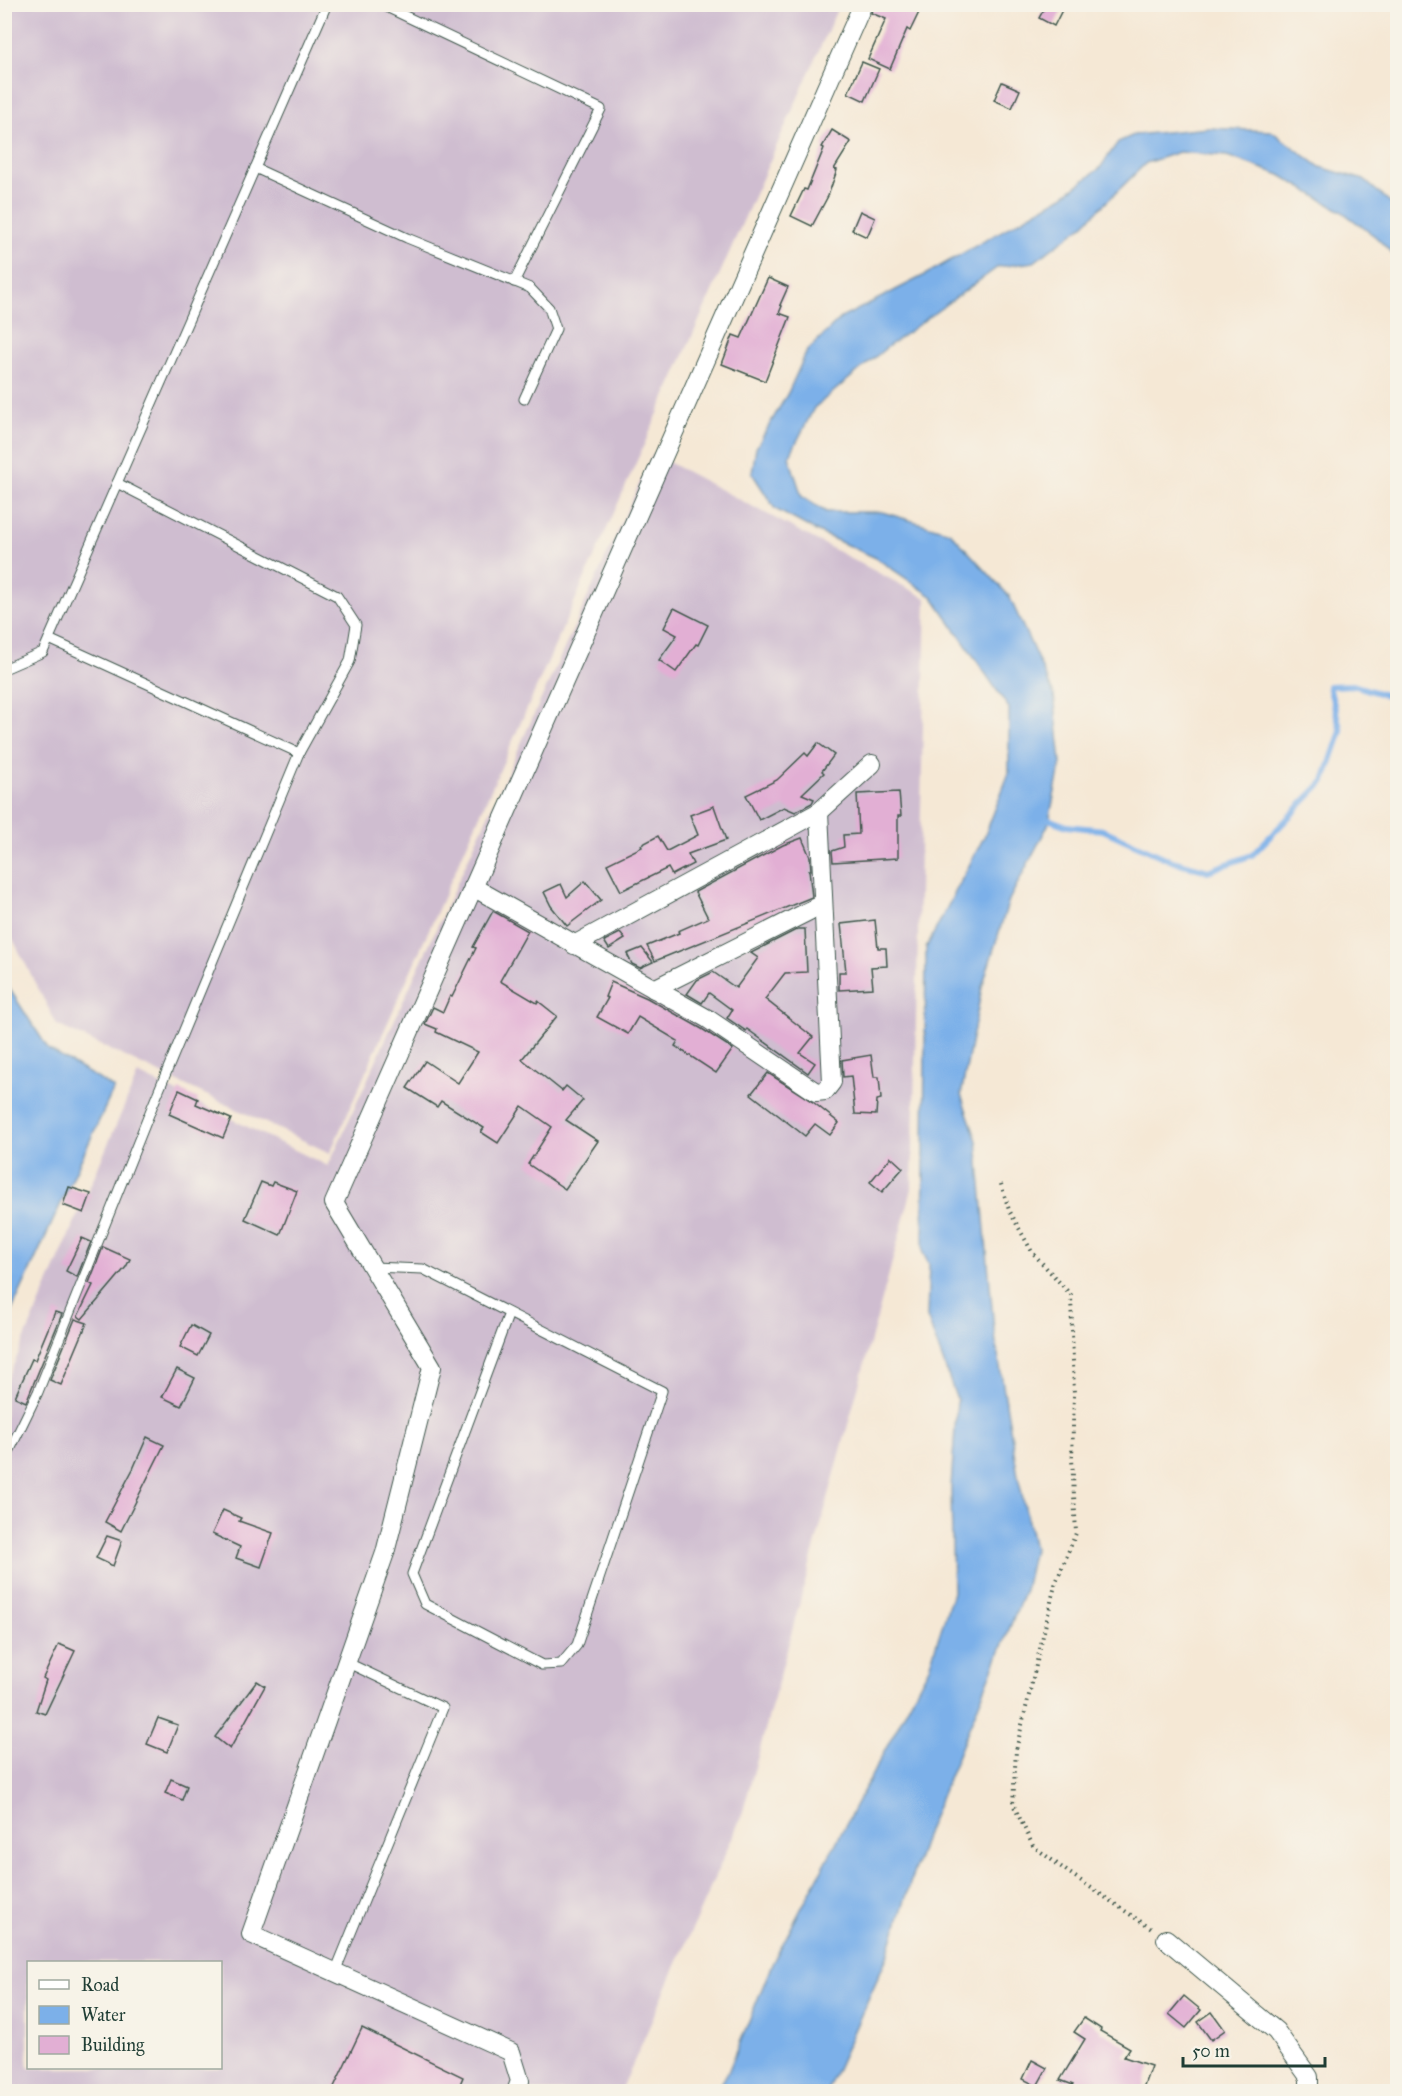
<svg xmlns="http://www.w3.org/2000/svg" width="1402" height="2096" font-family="'IM FELL Great Primer',serif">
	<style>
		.industrial { fill: #cfbdd0; fill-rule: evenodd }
		.water { fill: #7cb0e9; stroke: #4e768e; stroke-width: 1.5 }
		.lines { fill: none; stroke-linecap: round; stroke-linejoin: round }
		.stream { stroke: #7cb0e9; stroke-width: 6 }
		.building { fill: #e2afd4 }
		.service-casing { stroke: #3f574c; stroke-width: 11 }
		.minor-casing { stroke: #3f574c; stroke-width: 20 }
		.path { stroke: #3f574c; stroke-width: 4; stroke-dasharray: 1.5 4.5; stroke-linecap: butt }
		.service { stroke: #fff; stroke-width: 9 }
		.minor { stroke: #fff; stroke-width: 18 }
	</style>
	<rect width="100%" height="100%" fill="#f7f3e8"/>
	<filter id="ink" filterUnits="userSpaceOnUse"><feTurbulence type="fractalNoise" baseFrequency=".0167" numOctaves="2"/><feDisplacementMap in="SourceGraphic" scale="12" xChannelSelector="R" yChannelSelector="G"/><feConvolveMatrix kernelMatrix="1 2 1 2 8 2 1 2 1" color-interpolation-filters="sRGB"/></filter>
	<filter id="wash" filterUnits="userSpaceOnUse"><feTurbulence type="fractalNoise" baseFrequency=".008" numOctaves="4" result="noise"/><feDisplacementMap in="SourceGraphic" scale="24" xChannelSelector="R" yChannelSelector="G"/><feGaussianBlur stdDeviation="1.35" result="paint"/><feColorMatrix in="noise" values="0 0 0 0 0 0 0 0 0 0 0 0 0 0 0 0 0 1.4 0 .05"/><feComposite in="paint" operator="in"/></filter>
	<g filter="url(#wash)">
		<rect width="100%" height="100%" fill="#f5e8d5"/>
		<g class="industrial">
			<polygon points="4,5 839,5 330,1153 57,1025 5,924"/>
			<path d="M653 454 926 598 912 1189 742 1815 621 2091 5 2092V1385L138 1074 328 1166ZM28 1962H220V2068H28Z"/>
		</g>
		<g class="water">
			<polygon points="1209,128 1271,131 1320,167 1364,180 1397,208 1397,258 1376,237 1341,211 1280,175 1227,156 1179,152 1146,163 1081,227 1034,262 998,267 886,348 814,408 789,457 802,497 826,512 882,512 950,532 1009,596 1054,695 1061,763 1048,825 1009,900 982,987 961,1095 977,1141 994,1330 1018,1476 1034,1549 1025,1590 925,1836 887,1957 827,2091 717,2091 729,2070 772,1964 929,1667 953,1592 951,1487 957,1400 927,1317 929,1264 923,1253 926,948 985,835 1009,773 1009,708 933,597 876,558 818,532 775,509 752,473 756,448 788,393 807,351 841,318 923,276 1063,196 1100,168 1118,142 1134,135"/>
			<polygon points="5,982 49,1050 114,1088 5,1325"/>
		</g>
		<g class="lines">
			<polyline class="stream" points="1042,817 1067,826 1103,830 1172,861 1208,871 1252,855 1324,781 1341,731 1329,686 1353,685 1398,699"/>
		</g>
		<g id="blocks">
			<g class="building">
				<polygon points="874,4 923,4 910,31 907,29 890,69 868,59 886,19 871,13"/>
				<polygon points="1047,4 1065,4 1054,26 1039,18"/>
				<polygon points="862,62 879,69 865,101 848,93"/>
				<polygon points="1002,82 1020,90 1012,108 994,100"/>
				<polygon points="832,130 851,142 834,169 837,170 828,196 812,226 791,216 804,189 807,190 824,148 822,147"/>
				<polygon points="860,211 875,218 867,237 852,230"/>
				<polygon points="768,278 788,287 780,305 782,306 779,313 790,317 765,381 722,364 733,335 741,338"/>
				<polygon points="674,608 708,625 698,645 696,644 676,672 659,660 677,635 664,628"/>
				<polygon points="818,743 834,755 822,771 824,773 802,794 814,799 812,803 795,812 784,807 759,820 746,795 777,780 805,753 808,756"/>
				<polygon points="899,792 901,816 898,816 898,858 833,862 832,851 844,847 843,835 859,834 857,794"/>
				<polygon points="714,806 726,840 688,854 693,864 672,875 668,868 621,891 607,864 642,847 641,845 658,836 667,851 698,835 690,815"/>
				<polygon points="802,838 810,857 811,870 809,870 812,897 655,961 647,946 679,933 678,931 708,918 695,892 783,845"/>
				<polygon points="585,881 601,900 567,926 551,906 544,892 561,884 567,897"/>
				<polygon points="493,911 528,931 500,981 537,1003 538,1001 557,1016 522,1059 562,1091 566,1086 583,1100 566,1120 598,1141 565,1189 528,1164 552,1127 522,1106 498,1143 481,1132 484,1128 441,1101 437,1107 407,1088 425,1061 458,1083 478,1052 436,1032 437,1029 425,1024 433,1007 443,1012 450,996 452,997 476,948 473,947"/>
				<polygon points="875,920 878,948 886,948 887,966 871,967 873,988 839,990 839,972 846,972 841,924"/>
				<polygon points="798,929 805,929 807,972 785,973 765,999 813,1037 800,1053 815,1063 808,1073 747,1029 746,1031 727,1018 732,1010 709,993 702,1003 687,994 697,980 713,972 736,988 758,958 751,953"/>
				<polygon points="620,933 625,939 609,949 604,941"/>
				<polygon points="642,948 653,962 640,968 632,964 627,954"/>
				<polygon points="611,982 647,998 702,1029 733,1049 716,1073 675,1046 678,1041 638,1017 628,1034 597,1017 608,998 605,997"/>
				<polygon points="871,1055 874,1077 879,1077 881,1099 877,1100 876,1115 855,1114 851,1076 843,1077 842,1060"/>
				<polygon points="768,1073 813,1102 839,1123 830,1135 815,1124 805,1136 751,1094"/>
				<polygon points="179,1090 198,1099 196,1104 231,1119 223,1138 169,1114"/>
				<polygon points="891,1157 903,1168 882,1192 870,1182"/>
				<polygon points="261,1182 271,1186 273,1182 297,1191 280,1235 245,1219"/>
				<polygon points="69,1187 91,1194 84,1213 63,1205"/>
				<polygon points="82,1238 91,1242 77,1277 66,1271"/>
				<polygon points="103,1247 130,1259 126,1267 82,1319 78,1316 93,1285 89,1283"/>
				<polygon points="55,1312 62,1314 26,1402 15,1397 32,1359 35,1360"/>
				<polygon points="75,1319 87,1323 61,1385 50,1380"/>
				<polygon points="191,1325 209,1335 198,1356 180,1347"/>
				<polygon points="177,1369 195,1378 181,1406 162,1397"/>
				<polygon points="147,1437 164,1445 121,1531 105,1522 133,1469"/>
				<polygon points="223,1510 241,1518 239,1521 273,1533 261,1567 236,1558 240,1547 212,1534"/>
				<polygon points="107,1536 122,1541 113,1566 96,1558"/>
				<polygon points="59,1644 75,1651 45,1714 36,1711 46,1680 43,1678"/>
				<polygon points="257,1681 265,1686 230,1749 215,1737"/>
				<polygon points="158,1718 178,1725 167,1752 147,1744"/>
				<polygon points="171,1779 187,1786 182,1800 165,1793"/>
				<polygon points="1184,1996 1201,2010 1186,2028 1169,2014"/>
				<polygon points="1212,2012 1225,2030 1211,2040 1198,2022"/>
				<polygon points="1084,2018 1101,2029 1100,2031 1130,2048 1124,2057 1151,2066 1142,2091 1070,2091 1073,2085 1060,2080 1085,2039 1074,2032"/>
				<polygon points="362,2028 463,2077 457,2091 332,2091"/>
				<polygon points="1032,2060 1047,2068 1037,2086 1023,2079"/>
			</g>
		</g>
	</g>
	<g filter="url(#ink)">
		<use href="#blocks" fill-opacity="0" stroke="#3f574c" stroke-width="1.5"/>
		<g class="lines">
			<defs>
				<g id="service">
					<polyline points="380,4 601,109 514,282"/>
					<polyline points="255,168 407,238 530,288 549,308 556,329 524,399"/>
					<polyline points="117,483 337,596 356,625 350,661 299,753"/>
					<polyline points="4,669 43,652 327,4"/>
					<polyline points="372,1267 423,1269 662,1391 577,1645 561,1664 542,1665 425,1604 412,1574 509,1313"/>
					<polyline points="4,1462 38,1392 152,1107 299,753 49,639"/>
					<polyline points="335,1972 443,1708 346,1662"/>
				</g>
				<g id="minor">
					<polyline points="819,812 872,764"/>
					<polyline points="473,887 708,1019 816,1092 825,1091 832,1082 819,812 574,945"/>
					<polyline points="654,989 823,904"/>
					<polyline points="1166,1939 1276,2031 1309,2077 1309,2092"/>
					<polyline points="516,2092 520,2081 511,2052 251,1934 385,1553 432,1367 334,1203 863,4"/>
				</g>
			</defs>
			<use href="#service" class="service-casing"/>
			<use href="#minor" class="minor-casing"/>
			<polyline class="path" points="1001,1184 1009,1210 1032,1252 1071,1295 1074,1395 1072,1458 1076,1533 1055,1585 1016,1750 1013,1804 1033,1846 1068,1872 1153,1930"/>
			<use href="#service" class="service"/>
			<use href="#minor" class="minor"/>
		</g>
	</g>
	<rect width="1402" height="2096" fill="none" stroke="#f7f3e8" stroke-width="24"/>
	<rect x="27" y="1961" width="195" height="108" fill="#f7f3e8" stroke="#a1aaa0" stroke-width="1.5"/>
	<rect x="39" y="1980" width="30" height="9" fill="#ffffff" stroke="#a1aaa0" stroke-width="1.5"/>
	<text x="81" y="1991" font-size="18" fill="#1f3d34">Road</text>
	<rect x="39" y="2006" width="30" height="18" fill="#7cb0e9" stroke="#a1aaa0" stroke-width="1.5"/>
	<text x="81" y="2021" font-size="18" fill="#1f3d34">Water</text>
	<rect x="39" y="2036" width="30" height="18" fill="#e2afd4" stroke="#a1aaa0" stroke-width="1.5"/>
	<text x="81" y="2051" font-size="18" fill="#1f3d34">Building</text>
	<path d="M1183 2057v9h142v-9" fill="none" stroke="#1f3d34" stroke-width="3"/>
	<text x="1192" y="2057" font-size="18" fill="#1f3d34" stroke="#f7f3e8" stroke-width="4.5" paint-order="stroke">50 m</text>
</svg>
